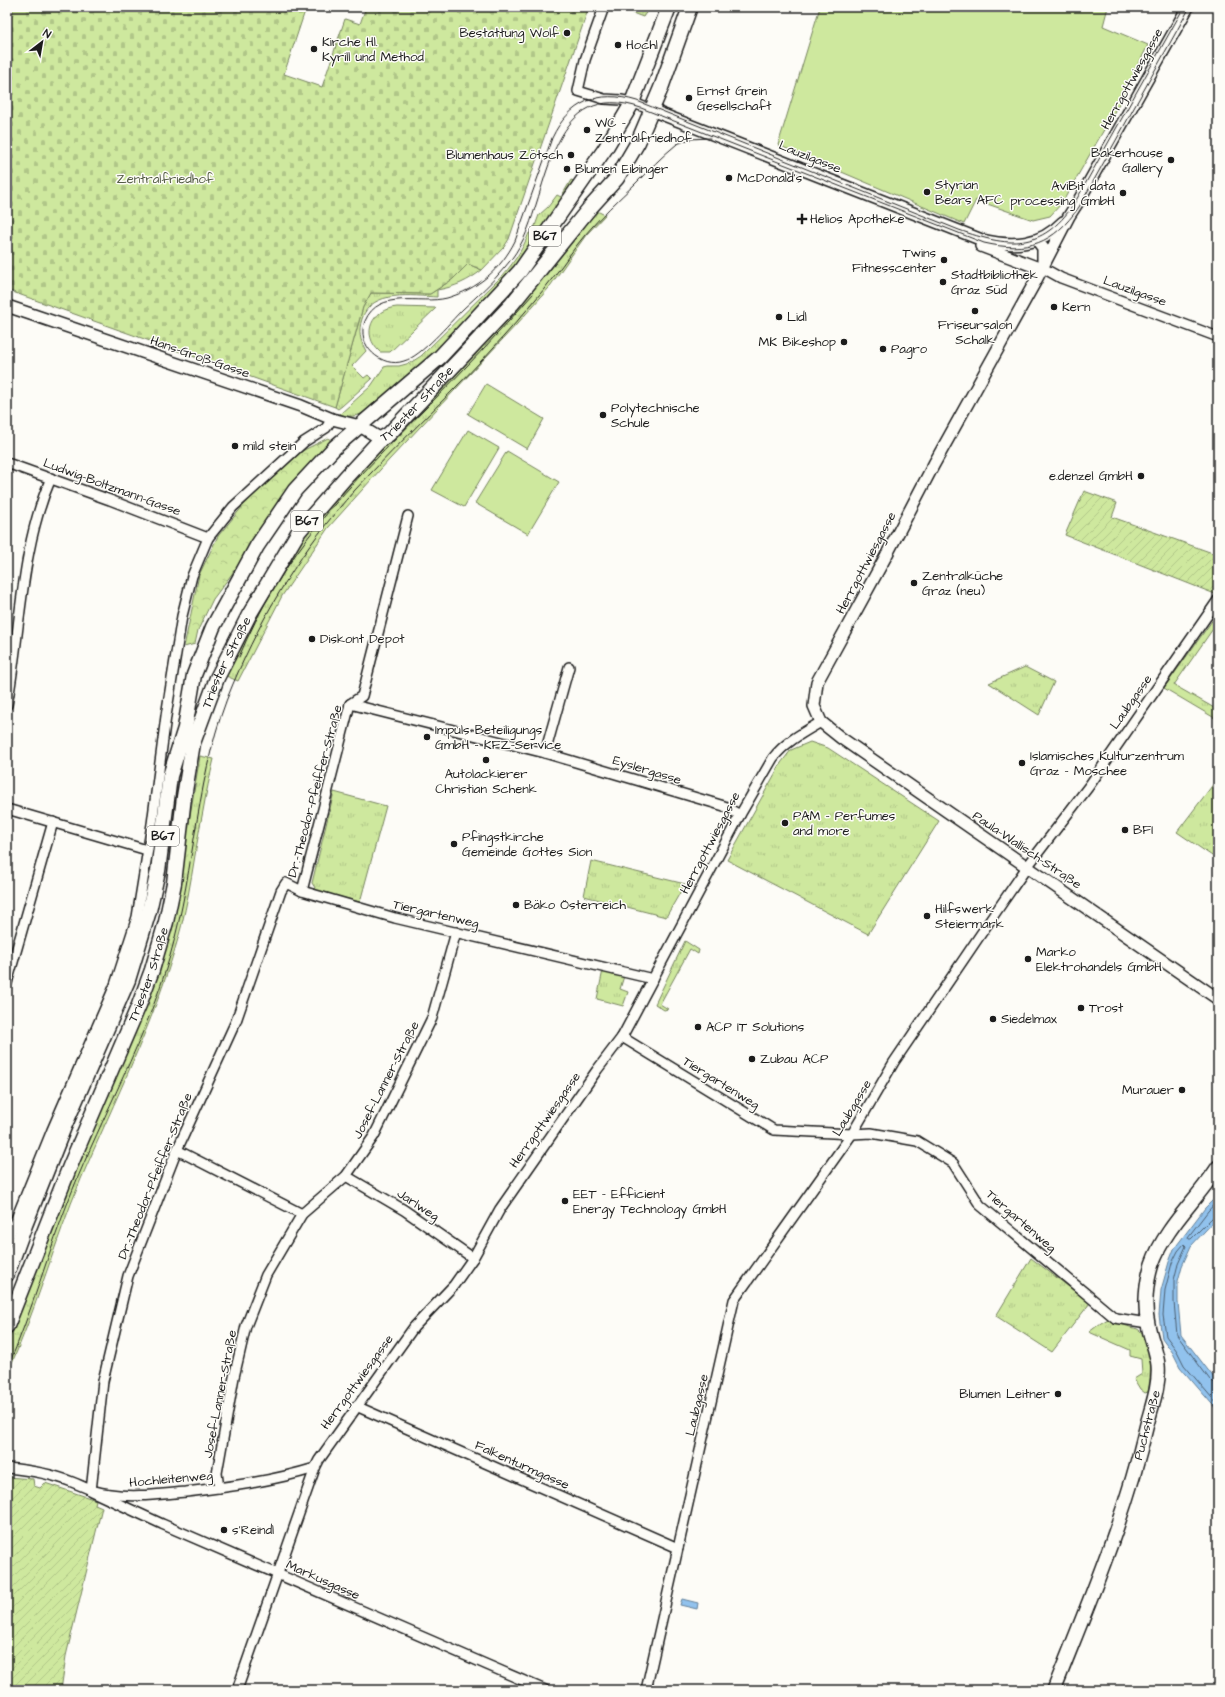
<svg xmlns="http://www.w3.org/2000/svg" width="1225" height="1697" font-family="'Architects Daughter',sans-serif">
	<style>
		.grass { fill: url(#grass-tufts); stroke: #75825d }
		.forest { fill: url(#forest-crowns); stroke: #75825d }
		.cemetery { fill: url(#cemetery-stones); stroke: #75825d }
		.garden { fill: url(#garden-furrows); stroke: #75825d }
		.pitch { fill: #cee89e; stroke: #75825d }
		.water { fill: #91c2ed; stroke: #628099 }
		.lines { fill: none; stroke-linecap: round; stroke-linejoin: round }
		.shore { stroke: #4b5e70; stroke-width: 1 }
		.minor-casing { stroke: #1c1c1c; stroke-width: 12 }
		.tertiary-casing { stroke: #1c1c1c; stroke-width: 14 }
		.secondary-casing { stroke: #1c1c1c; stroke-width: 16 }
		.primary-casing { stroke: #1c1c1c; stroke-width: 17 }
		.minor { stroke: #fdfcf7; stroke-width: 9 }
		.tertiary { stroke: #fdfcf7; stroke-width: 11 }
		.secondary { stroke: #fdfcf7; stroke-width: 13 }
		.primary { stroke: #fdfcf7; stroke-width: 14 }
		.tram { stroke: #1c1c1c; stroke-width: 1 }
		.poi-dot { fill: #1c1c1c; stroke: #fdfcf7; stroke-width: 1.5 }
		.labels { text-anchor: middle; dominant-baseline: central; stroke-width: 3; stroke-linejoin: round; paint-order: stroke }
		.shield { fill: #fdfcf7; stroke: #605f5e; stroke-width: 1 }
		.shield-label { font-size: 12px; font-weight: bold; fill: #1c1c1c }
		.poi-label { font-size: 13px; fill: #1c1c1c; stroke: #fdfcf7; text-anchor: start }
		.street-label { font-size: 13px; fill: #1c1c1c; stroke: #fdfcf7 }
		.park-label { font-size: 13px; fill: #515943; stroke: #fdfcf7 }
	</style>
	<defs>
		<pattern id="grass-tufts" width="24" height="20" patternUnits="userSpaceOnUse"><rect width="24" height="20" fill="#cee89e"/><path d="M3 7l-1-3M5 7V3M7 7l1-3M15 17l-1-3M17 17v-4M19 17l1-3" fill="none" stroke="#b0c688"/></pattern>
		<pattern id="forest-crowns" width="20" height="18" patternUnits="userSpaceOnUse"><rect width="20" height="18" fill="#cee89e"/><path d="M2 6a3 3 0 1 1 6 0M12 15a3 3 0 1 1 6 0" fill="none" stroke="#b0c688"/></pattern>
		<pattern id="cemetery-stones" width="16" height="16" patternUnits="userSpaceOnUse"><rect width="16" height="16" fill="#cee89e"/><path d="M2 7V4a2 2 0 0 1 4 0v3zM10 15v-3a2 2 0 0 1 4 0v3z" fill="#b0c688"/></pattern>
		<pattern id="garden-furrows" width="10" height="10" patternUnits="userSpaceOnUse"><rect width="10" height="10" fill="#cee89e"/><path d="M-1 1l2-2M0 10L10 0M9 11l2-2" fill="none" stroke="#b0c688"/></pattern>
	</defs>
	<rect width="100%" height="100%" fill="#fdfcf7"/>
	<filter id="ink" filterUnits="userSpaceOnUse"><feTurbulence type="fractalNoise" baseFrequency=".025" numOctaves="2"/><feDisplacementMap in="SourceGraphic" scale="8" xChannelSelector="R" yChannelSelector="G"/><feConvolveMatrix kernelMatrix="1 2 1 2 8 2 1 2 1" color-interpolation-filters="sRGB"/></filter>
	<g filter="url(#ink)">
		<g class="grass">
			<polygon points="620,7 650,7 643,17 619,8"/>
			<path d="M571 180 574 181C548 222 520 261 488 298 480 308 472 319 463 328 442 349 419 367 396 385 381 398 363 424 340 414L371 386 384 367 388 366H399L410 363 421 356 498 280C512 266 522 251 529 233L532 234 539 215 548 207 557 195 561 197Z"/>
			<polygon points="597,211 605,215 586,235 548,289 518,323 389,460 328,528 282,596 238,681 226,676 247,628 289,556 313,525 344,488 511,315 539,284"/>
			<path d="M468 264 482 270C468 281 455 287 437 290V297C413 296 371 289 362 319 358 331 360 340 366 351L352 366 364 378 368 375 372 379 342 406 338 409 335 407 363 307 371 293 430 294 453 279Z"/>
			<path d="M397 307 436 308 390 352H380C360 334 372 309 397 307Z"/>
			<polygon points="1214,618 1217,623 1174,685 1216,709 1218,707 1218,720 1164,688"/>
			<polygon points="1025,667 1054,682 1039,715 989,683"/>
			<polygon points="810,742 828,748 939,821 868,934 727,860 781,763 791,750"/>
			<path d="M200 756 214 759C210 776 206 793 203 811 194 854 190 899 177 942 153 1024 115 1100 81 1179 54 1243 36 1311 7 1374V1344L95 1117 181 869Z"/>
			<polygon points="1218,778 1218,860 1177,832"/>
			<polygon points="334,792 386,806 360,902 317,891 312,883"/>
			<polygon points="591,861 685,884 666,917 584,896"/>
			<polygon points="685,941 699,950 698,954 690,949 660,1004 668,1009 664,1010 655,1004"/>
			<polygon points="603,970 624,976 620,989 628,992 623,1006 597,999"/>
			<polygon points="1031,1258 1090,1303 1052,1352 996,1316"/>
			<path d="M1110 1318C1116 1322 1123 1325 1130 1327 1132 1328 1137 1328 1139 1330 1154 1340 1151 1377 1148 1392L1145 1393 1140 1389 1134 1379 1142 1374 1141 1359 1130 1356V1350L1089 1332 1101 1323Z"/>
		</g>
		<polygon class="forest" points="328,438 332,441 213,599 198,630 195,644 184,647 199,575 218,536 253,494 296,454"/>
		<polygon class="cemetery" points="7,7 303,7 306,8 284,74 322,87 345,19 360,24 366,7 589,7 509,239 504,247 482,270 468,264 453,279 430,294 371,293 363,307 335,407 7,290"/>
		<g class="garden">
			<polygon points="1084,491 1117,503 1112,517 1218,555 1218,589 1215,594 1065,535"/>
			<polygon points="7,1477 33,1479 34,1486 40,1488 45,1483 96,1500 95,1504 102,1507 66,1656 61,1690 7,1690"/>
		</g>
		<g class="pitch">
			<polygon points="820,7 1108,7 1103,26 1148,45 1121,100 1062,203 1050,216 1033,220 976,200 964,224 778,145"/>
			<polygon points="486,384 544,419 527,449 468,414"/>
			<polygon points="468,430 499,448 464,507 432,490"/>
			<polygon points="507,451 559,482 528,534 475,503"/>
		</g>
		<g class="water">
			<polygon points="1218,1195 1218,1217 1191,1246 1182,1266 1178,1281 1178,1302 1181,1335 1218,1383 1218,1411 1180,1367 1173,1353 1162,1338 1159,1315 1161,1290 1169,1262 1174,1249 1205,1208"/>
			<polygon points="682,1599 698,1603 697,1609 680,1605"/>
		</g>
		<g class="lines">
			<g class="shore">
				<polyline points="1218,1200 1208,1211 1188,1237 1189,1239 1191,1239 1214,1216 1218,1214"/>
				<polyline points="1218,1386 1215,1385 1210,1380 1177,1335 1174,1302 1174,1280 1178,1264 1186,1246 1184,1244 1178,1251 1172,1263 1165,1290 1163,1315 1166,1336 1177,1351 1184,1365 1218,1405"/>
			</g>
			<defs>
				<g id="minor">
					<polyline points="604,7 585,60 578,91 604,99 621,100 632,102 651,110"/>
					<polyline points="1043,268 1061,278 1218,337"/>
					<polyline points="7,463 110,500 208,538"/>
					<polyline points="350,704 545,753 724,806 740,815"/>
					<path d="M7 705C21 630 20 549 51 478"/>
					<polyline points="545,753 569,667"/>
					<polyline points="7,809 147,850"/>
					<polyline points="302,891 350,704 362,696 408,516"/>
					<polyline points="7,983 53,822"/>
					<polyline points="622,1037 774,1130 852,1134 871,1133 917,1141 953,1163 980,1205 1115,1318 1148,1323"/>
					<polyline points="177,1150 302,1214"/>
					<polyline points="346,1176 404,1210 473,1258"/>
					<polyline points="7,1241 52,1130 115,985 137,917 152,824 166,716 182,616 192,576 208,538 233,507 304,442 326,428 332,419"/>
					<polyline points="356,1406 678,1548"/>
					<path d="M7 1468C29 1470 52 1474 72 1482 87 1488 93 1492 110 1494 135 1498 160 1494 186 1492 229 1487 273 1481 315 1468"/>
					<polyline points="219,1488 217,1473 234,1377 246,1326 266,1275 302,1214 346,1176 374,1136 432,1018 456,932"/>
					<path d="M237 1690 315 1468 319 1460 414 1327 454 1285 473 1258 500 1209 597 1070 622 1037 740 815 773 758C785 742 804 732 821 722"/>
					<polyline points="545,1690 162,1524 91,1491 103,1381 128,1276 177,1150 236,1021 281,891 286,883 302,891 395,918 653,979"/>
					<polyline points="646,1690 734,1300 852,1134 894,1062 989,922 1027,867 1089,786 1218,600"/>
				</g>
				<g id="tertiary">
					<polyline points="1188,7 1078,202 1069,216 1035,282 934,464 886,556 817,682 814,706 821,722 841,738 1218,999"/>
					<path d="M651 110 982 240C1013 247 1040 246 1063 222"/>
					<polyline points="1037,240 1043,248 1043,265"/>
					<polyline points="981,246 1036,267 1043,268"/>
					<polyline points="7,306 301,406 332,419 360,426 381,439"/>
				</g>
				<g id="secondary">
					<path id="s1" d="M1054 1690C1088 1604 1125 1518 1146 1428 1151 1408 1160 1386 1158 1365 1157 1352 1150 1338 1148 1324 1144 1306 1146 1282 1152 1264 1165 1227 1197 1200 1218 1167"/>
				</g>
				<g id="primary">
					<polyline points="7,1274 25,1225 64,1127 128,980 149,911 158,871 170,776 185,728 194,675 213,627 257,546 295,490 335,447 440,357 520,271 605,149 631,105 669,7"/>
					<path id="s2" d="M7 1326 70 1166 139 1005 152 970 166 922 174 883 184 797 193 743 217 678 249 615 299 531 345 478 381 439 389 434 512 304 588 210 617 178 638 142 661 88 690 7"/>
				</g>
			</defs>
			<use href="#minor" class="minor-casing"/>
			<use href="#tertiary" class="tertiary-casing"/>
			<use href="#secondary" class="secondary-casing"/>
			<use href="#primary" class="primary-casing"/>
			<use href="#minor" class="minor"/>
			<use href="#tertiary" class="tertiary"/>
			<use href="#secondary" class="secondary"/>
			<use href="#primary" class="primary"/>
			<g class="tram">
				<path d="M1184 7 1074 204C1041 252 1008 247 959 230L637 101C598 89 569 102 552 138L515 241C501 269 478 289 447 298 420 305 379 288 365 321 355 345 382 369 404 361 422 356 449 323 463 309 477 296 493 282 505 267 513 258 519 248 524 238 549 183 553 78 641 108L984 243C1028 253 1053 244 1079 207L1190 7"/>
				<path d="M239 657C259 609 287 563 320 522 352 482 389 446 425 409 462 372 498 334 533 294"/>
				<path d="M7 1369C32 1312 48 1252 71 1194 103 1114 146 1039 170 956 196 867 196 769 233 684 263 613 303 547 355 490 403 438 457 389 504 336 522 316 539 296 555 275 565 262 574 248 585 235 600 217 618 200 635 184 649 170 662 156 677 144L690 139 710 138"/>
			</g>
		</g>
	</g>
	<g class="poi-dot">
		<circle cx="567" cy="33" r="4"/>
		<circle cx="618" cy="45" r="4"/>
		<circle cx="314" cy="49" r="4"/>
		<circle cx="689" cy="98" r="4"/>
		<circle cx="587" cy="130" r="4"/>
		<circle cx="571" cy="155" r="4"/>
		<circle cx="1171" cy="160" r="4"/>
		<circle cx="567" cy="169" r="4"/>
		<circle cx="729" cy="178" r="4"/>
		<circle cx="927" cy="192" r="4"/>
		<circle cx="1123" cy="193" r="4"/>
		<path d="M800 213h4v4h4v4h-4v4h-4v-4h-4v-4h4z"/>
		<circle cx="944" cy="260" r="4"/>
		<circle cx="943" cy="282" r="4"/>
		<circle cx="1054" cy="307" r="4"/>
		<circle cx="975" cy="311" r="4"/>
		<circle cx="779" cy="317" r="4"/>
		<circle cx="844" cy="342" r="4"/>
		<circle cx="883" cy="349" r="4"/>
		<circle cx="603" cy="415" r="4"/>
		<circle cx="235" cy="446" r="4"/>
		<circle cx="1141" cy="476" r="4"/>
		<circle cx="914" cy="583" r="4"/>
		<circle cx="312" cy="639" r="4"/>
		<circle cx="427" cy="737" r="4"/>
		<circle cx="486" cy="760" r="4"/>
		<circle cx="1022" cy="763" r="4"/>
		<circle cx="785" cy="823" r="4"/>
		<circle cx="1125" cy="830" r="4"/>
		<circle cx="454" cy="844" r="4"/>
		<circle cx="516" cy="905" r="4"/>
		<circle cx="927" cy="916" r="4"/>
		<circle cx="1028" cy="959" r="4"/>
		<circle cx="1081" cy="1008" r="4"/>
		<circle cx="993" cy="1019" r="4"/>
		<circle cx="698" cy="1027" r="4"/>
		<circle cx="752" cy="1059" r="4"/>
		<circle cx="1182" cy="1090" r="4"/>
		<circle cx="565" cy="1201" r="4"/>
		<circle cx="1058" cy="1394" r="4"/>
		<circle cx="224" cy="1530" r="4"/>
	</g>
	<g class="labels">
		<g class="shield">
			<rect x="529" y="226" width="32" height="20" rx="3"/>
			<rect x="291" y="511" width="32" height="20" rx="3"/>
			<rect x="147" y="826" width="32" height="20" rx="3"/>
		</g>
		<g class="shield-label">
			<text x="545" y="236">B67</text>
			<text x="307" y="521">B67</text>
			<text x="163" y="836">B67</text>
		</g>
		<g class="poi-label">
			<text x="559" y="33" text-anchor="end">Bestattung Wolf</text>
			<text x="322" y="42">Kirche Hl.<tspan x="322" dy="15">Kyrill und Method</tspan></text>
			<text x="626" y="45">Hochl</text>
			<text x="697" y="91">Ernst Grein<tspan x="697" dy="15">Gesellschaft</tspan></text>
			<text x="595" y="123">WC -<tspan x="595" dy="15">Zentralfriedhof</tspan></text>
			<text x="1163" y="153" text-anchor="end">Bakerhouse<tspan x="1163" dy="15">Gallery</tspan></text>
			<text x="563" y="155" text-anchor="end">Blumenhaus Zötsch</text>
			<text x="575" y="169">Blumen Eibinger</text>
			<text x="737" y="178">McDonald's</text>
			<text x="935" y="185">Styrian<tspan x="935" dy="15">Bears AFC</tspan></text>
			<text x="1115" y="186" text-anchor="end">AviBit data<tspan x="1115" dy="15">processing GmbH</tspan></text>
			<text x="810" y="219">Helios Apotheke</text>
			<text x="936" y="253" text-anchor="end">Twins<tspan x="936" dy="15">Fitnesscenter</tspan></text>
			<text x="951" y="275">Stadtbibliothek<tspan x="951" dy="15">Graz Süd</tspan></text>
			<text x="1062" y="307">Kern</text>
			<text x="787" y="317">Lidl</text>
			<text x="975" y="325" text-anchor="middle">Friseursalon<tspan x="975" dy="15">Schalk</tspan></text>
			<text x="836" y="342" text-anchor="end">MK Bikeshop</text>
			<text x="891" y="349">Pagro</text>
			<text x="611" y="408">Polytechnische<tspan x="611" dy="15">Schule</tspan></text>
			<text x="243" y="446">mild stein</text>
			<text x="1133" y="476" text-anchor="end">e.denzel GmbH</text>
			<text x="922" y="576">Zentralküche<tspan x="922" dy="15">Graz (neu)</tspan></text>
			<text x="320" y="639">Diskont Depot</text>
			<text x="435" y="730">Impuls Beteiligungs<tspan x="435" dy="15">GmbH – KFZ-Service</tspan></text>
			<text x="1030" y="756">Islamisches Kulturzentrum<tspan x="1030" dy="15">Graz - Moschee</tspan></text>
			<text x="486" y="774" text-anchor="middle">Autolackierer<tspan x="486" dy="15">Christian Schenk</tspan></text>
			<text x="793" y="816">PAM - Perfumes<tspan x="793" dy="15">and more</tspan></text>
			<text x="1133" y="830">BFI</text>
			<text x="462" y="837">Pfingstkirche<tspan x="462" dy="15">Gemeinde Gottes Sion</tspan></text>
			<text x="524" y="905">Bäko Österreich</text>
			<text x="935" y="909">Hilfswerk<tspan x="935" dy="15">Steiermark</tspan></text>
			<text x="1036" y="952">Marko<tspan x="1036" dy="15">Elektrohandels GmbH</tspan></text>
			<text x="1089" y="1008">Trost</text>
			<text x="1001" y="1019">Siedelmax</text>
			<text x="706" y="1027">ACP IT Solutions</text>
			<text x="760" y="1059">Zubau ACP</text>
			<text x="1174" y="1090" text-anchor="end">Murauer</text>
			<text x="573" y="1194">EET – Efficient<tspan x="573" dy="15">Energy Technology GmbH</tspan></text>
			<text x="1050" y="1394" text-anchor="end">Blumen Leitner</text>
			<text x="232" y="1530">s'Reindl</text>
		</g>
		<g class="street-label">
			<text transform="translate(1132 79) rotate(-61)">Herrgottwiesgasse</text>
			<text transform="translate(810 157) rotate(22)">Lauzilgasse</text>
			<text transform="translate(1135 291) rotate(20)">Lauzilgasse</text>
			<text transform="translate(200 357) rotate(19)">Hans-Groß-Gasse</text>
			<text stroke="none"><textPath href="#s2" startOffset="1027">Triester Straße</textPath></text>
			<text transform="translate(112 487) rotate(20)">Ludwig-Boltzmann-Gasse</text>
			<text transform="translate(866 563) rotate(-62)">Herrgottwiesgasse</text>
			<text stroke="none"><textPath href="#s2" startOffset="703">Triester Straße</textPath></text>
			<text transform="translate(1131 702) rotate(-55)">Laubgasse</text>
			<text transform="translate(647 770) rotate(17)">Eyslergasse</text>
			<text transform="translate(315 791) rotate(-75)">Dr.-Theodor-Pfeiffer-Straße</text>
			<text transform="translate(710 843) rotate(-62)">Herrgottwiesgasse</text>
			<text transform="translate(1027 850) rotate(34)">Paula-Wallisch-Straße</text>
			<text transform="translate(436 914) rotate(13)">Tiergartenweg</text>
			<text stroke="none"><textPath href="#s2" startOffset="379">Triester Straße</textPath></text>
			<text transform="translate(386 1080) rotate(-63)">Josef-Lanner-Straße</text>
			<text transform="translate(721 1083) rotate(32)">Tiergartenweg</text>
			<text transform="translate(852 1108) rotate(-59)">Laubgasse</text>
			<text transform="translate(545 1120) rotate(-55)">Herrgottwiesgasse</text>
			<text transform="translate(155 1176) rotate(-68)">Dr.-Theodor-Pfeiffer-Straße</text>
			<text transform="translate(418 1205) rotate(33)">Jarlweg</text>
			<text transform="translate(1021 1221) rotate(41)">Tiergartenweg</text>
			<text transform="translate(357 1382) rotate(-54)">Herrgottwiesgasse</text>
			<text transform="translate(220 1394) rotate(-79)">Josef-Lanner-Straße</text>
			<text transform="translate(697 1405) rotate(-77)">Laubgasse</text>
			<text stroke="none"><textPath href="#s1" startOffset="281">Puchstraße</textPath></text>
			<text transform="translate(522 1465) rotate(24)">Falkenturmgasse</text>
			<text transform="translate(171 1479) rotate(-5)">Hochleitenweg</text>
			<text transform="translate(323 1580) rotate(24)">Markusgasse</text>
		</g>
		<g class="park-label">
			<text x="165" y="179">Zentralfriedhof</text>
		</g>
	</g>
	<rect width="1225" height="1697" fill="none" stroke="#fdfcf7" stroke-width="24"/>
	<rect x="12" y="12" width="1201" height="1673" fill="none" stroke="#1c1c1c" stroke-width="1.5" filter="url(#ink)"/>
	<g transform="translate(42 42) rotate(31)" stroke="#fdfcf7" stroke-width="3" paint-order="stroke">
	<path d="M0-3L7 15L0 10L-7 15Z" fill="#1c1c1c"/>
	<text y="-6" font-size="11" font-weight="bold" text-anchor="middle" fill="#1c1c1c">N</text>
	</g>
</svg>
